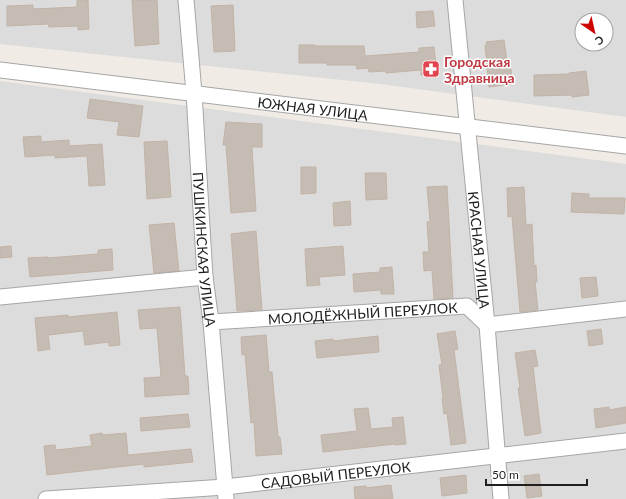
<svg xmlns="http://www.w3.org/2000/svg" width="626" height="499" font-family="Lato,sans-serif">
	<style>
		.residential { fill: #dddcdc; fill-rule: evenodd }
		.building { fill: #c5bcb4; stroke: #c2b3a6 }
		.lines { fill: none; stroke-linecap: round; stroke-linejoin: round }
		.street-casing { stroke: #a6a6a6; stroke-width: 17 }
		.street { stroke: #fff; stroke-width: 15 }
		.labels { text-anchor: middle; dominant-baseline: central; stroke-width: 3; stroke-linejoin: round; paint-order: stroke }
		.health-label { font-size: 14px; font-weight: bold; fill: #be3a42; stroke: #fff; text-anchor: start }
		.street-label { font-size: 14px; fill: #1f1f1f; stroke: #fff }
	</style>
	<rect width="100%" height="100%" fill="#f0ece5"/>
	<g class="residential">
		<path d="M0 0H626V117L380 84 0 44ZM582 20H606V44H582Z"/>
		<polygon points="0,81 626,164 626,499 0,499"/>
	</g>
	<g class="building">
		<polygon points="77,0 88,0 89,29 78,30 78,26 49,27 48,24 7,26 7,6 33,5 33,9 77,7"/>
		<polygon points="132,0 157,0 159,44 135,46"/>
		<polygon points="233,5 235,51 214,52 211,6"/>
		<polygon points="433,11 435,26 417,28 416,12"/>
		<polygon points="504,40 508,69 511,69 512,84 489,87 485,45 487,45 486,42"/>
		<polygon points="299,45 315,45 315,46 364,46 365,56 419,52 419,48 434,47 437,74 421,75 421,70 386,73 386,71 369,72 368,68 357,69 356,65 327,65 327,63 299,63"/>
		<polygon points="586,71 589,95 572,97 572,95 534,96 534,75 569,74 569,73"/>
		<polygon points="90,99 143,106 139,137 117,135 119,122 87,118"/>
		<polygon points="226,122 262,124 262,147 252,147 256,211 231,213 226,145 223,145"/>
		<polygon points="41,136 41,142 69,140 69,146 102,144 105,185 89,186 87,156 55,158 55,155 25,157 23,137"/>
		<polygon points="167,141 171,197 147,199 144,142"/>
		<polygon points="301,167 316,167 316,193 301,194"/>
		<polygon points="365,173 386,173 387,199 366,200"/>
		<polygon points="447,186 453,298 434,299 432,270 424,271 423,252 429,252 427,222 430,221 427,187"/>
		<polygon points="524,187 526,225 532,224 534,266 536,265 537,282 535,282 538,310 520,312 512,216 508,217 507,188"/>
		<polygon points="572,193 589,194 589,198 625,198 624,214 571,212"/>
		<polygon points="350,201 351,225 334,226 333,203"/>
		<polygon points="174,223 179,271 154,273 149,225"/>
		<polygon points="256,231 262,310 237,311 231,234"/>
		<polygon points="11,246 12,257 0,258 0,247"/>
		<polygon points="343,246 345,275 319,277 320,285 307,286 305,249"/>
		<polygon points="112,249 113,270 30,277 28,258 48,257 48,258 98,254 98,250"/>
		<polygon points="392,267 394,294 381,294 381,290 354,292 353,274 380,272 380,268"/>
		<polygon points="596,277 598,296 582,298 580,278"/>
		<polygon points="180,307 185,376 188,376 189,394 145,397 144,378 161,377 157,328 140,329 138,310"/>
		<polygon points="117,312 120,345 109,346 109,342 85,345 83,331 48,335 50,349 38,351 35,318 68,315 68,317"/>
		<polygon points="601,329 603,344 589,346 587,331"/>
		<polygon points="455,331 458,349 454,350 466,443 451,445 447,413 444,414 442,398 443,398 439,365 442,365 437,334"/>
		<polygon points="266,335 269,372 272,372 278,437 280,437 282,454 256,456 254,422 251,423 245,354 242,355 241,337"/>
		<polygon points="378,336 379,352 317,358 315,341 333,339 333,341"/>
		<polygon points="535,350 538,366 533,367 541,433 525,436 518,388 520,388 515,353"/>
		<polygon points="609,407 609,410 626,407 626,423 596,428 594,409"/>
		<polygon points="368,408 371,429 393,427 392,418 403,417 406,444 395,445 395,444 323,452 321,435 357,431 354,409"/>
		<polygon points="188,414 190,427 141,431 140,418"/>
		<polygon points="102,433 103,435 126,433 128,455 191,449 193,462 144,467 144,464 47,475 44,446 55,445 56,450 92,446 90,435"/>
		<polygon points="539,474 542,496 527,498 524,476"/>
		<polygon points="466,475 467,493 442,496 440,478"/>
		<polygon points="391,485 393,499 355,499 354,487 366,486 366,488"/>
	</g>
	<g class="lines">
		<defs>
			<g id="street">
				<path id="s1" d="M186 0 194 93 205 277 211 322 226 499"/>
				<path id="s2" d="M455 0 487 325 501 499"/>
				<path id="s3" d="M0 70 626 146"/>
				<polyline points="0,297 205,277"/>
				<path id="s4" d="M211 322 467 306 487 325 626 309"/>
				<path id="s5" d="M46 499 225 487 626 441"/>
			</g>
		</defs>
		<use href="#street" class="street-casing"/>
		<use href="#street" class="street"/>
	</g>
	<defs>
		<symbol id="pharmacy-square" viewBox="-11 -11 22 22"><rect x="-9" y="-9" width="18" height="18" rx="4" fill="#e0444e" stroke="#fff"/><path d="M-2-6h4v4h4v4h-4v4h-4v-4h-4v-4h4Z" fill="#fff"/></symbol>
	</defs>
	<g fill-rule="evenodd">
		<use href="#pharmacy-square" x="421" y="59" width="20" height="20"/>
	</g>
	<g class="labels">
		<g class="health-label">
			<text x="444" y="61">Городская<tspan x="444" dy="16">Здравница</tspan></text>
		</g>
		<g class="street-label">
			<text stroke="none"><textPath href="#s3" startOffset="315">ЮЖНАЯ УЛИЦА</textPath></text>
			<text stroke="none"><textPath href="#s2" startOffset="251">КРАСНАЯ УЛИЦА</textPath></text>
			<text stroke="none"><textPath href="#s1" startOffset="250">ПУШКИНСКАЯ УЛИЦА</textPath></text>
			<text stroke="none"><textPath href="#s4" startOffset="152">МОЛОДЁЖНЫЙ ПЕРЕУЛОК</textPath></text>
			<text stroke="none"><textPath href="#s5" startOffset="291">САДОВЫЙ ПЕРЕУЛОК</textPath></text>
		</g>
	</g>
	<g transform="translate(594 32) rotate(146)"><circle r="19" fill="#ffffff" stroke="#a5a5a5"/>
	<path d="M0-3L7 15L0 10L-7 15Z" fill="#cd0500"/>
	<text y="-6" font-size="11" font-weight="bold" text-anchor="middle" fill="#1f1f1f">С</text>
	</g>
	<path d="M486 479v6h101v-6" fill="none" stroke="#1f1f1f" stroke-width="2"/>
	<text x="492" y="479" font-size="12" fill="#1f1f1f" stroke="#ffffff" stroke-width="3" paint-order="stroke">50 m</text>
</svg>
